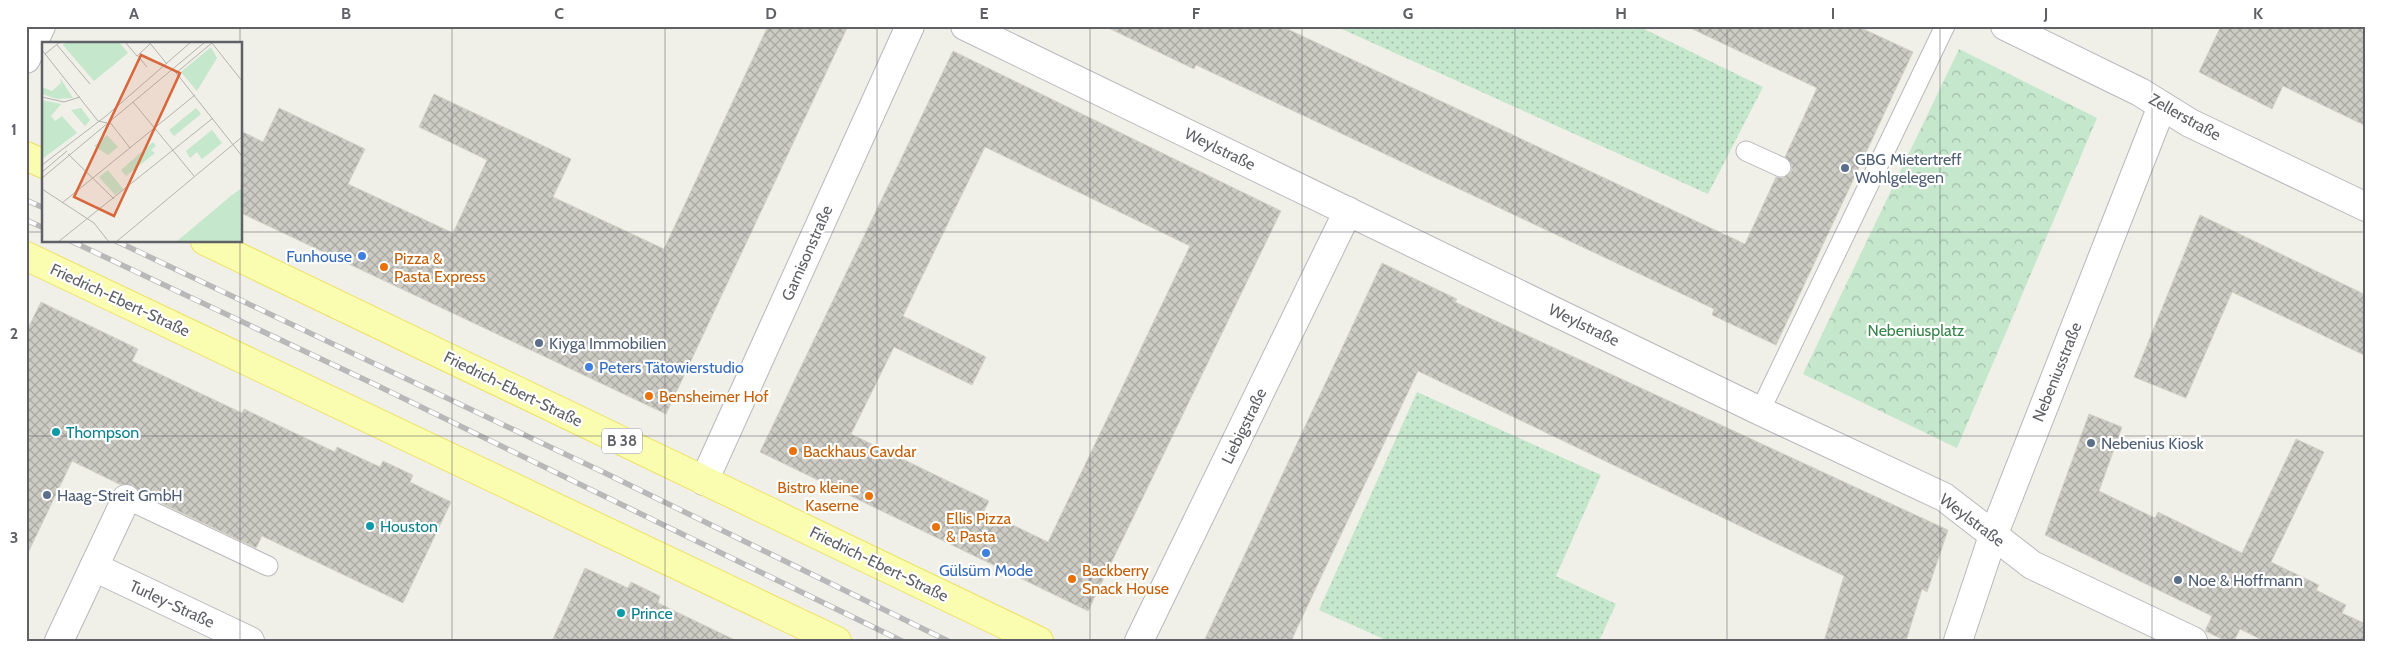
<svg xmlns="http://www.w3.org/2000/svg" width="2392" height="667" font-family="Cabin,sans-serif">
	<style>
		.grass { fill: url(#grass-dots) }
		.park { fill: url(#park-crowns) }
		.building { fill: url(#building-cross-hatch); stroke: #d5d3c6; fill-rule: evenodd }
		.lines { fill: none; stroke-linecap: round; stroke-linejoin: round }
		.service-casing { stroke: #b8b8bd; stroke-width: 21 }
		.minor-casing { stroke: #b8b8bd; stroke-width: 30 }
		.primary-casing { stroke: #eee263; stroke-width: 30 }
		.service { stroke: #fff; stroke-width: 19 }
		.minor { stroke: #fff; stroke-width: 28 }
		.primary { stroke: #fafdb0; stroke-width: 28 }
		.rail-casing { stroke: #b8b8b9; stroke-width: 5.5 }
		.rail { stroke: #fff; stroke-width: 4; stroke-dasharray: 11; stroke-linecap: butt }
		.grid { fill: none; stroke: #5f6167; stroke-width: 1; stroke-opacity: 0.55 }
		.service-dot { fill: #5c6f8a; stroke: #fff; stroke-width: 2 }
		.shop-dot { fill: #3f7fe0; stroke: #fff; stroke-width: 2 }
		.food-dot { fill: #e8710a; stroke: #fff; stroke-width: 2 }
		.culture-dot { fill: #0f9aa8; stroke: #fff; stroke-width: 2 }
		.labels { text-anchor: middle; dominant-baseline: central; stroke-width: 4.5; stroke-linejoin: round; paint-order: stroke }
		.shield { fill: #fff; stroke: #8f9095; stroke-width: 1 }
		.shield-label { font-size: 15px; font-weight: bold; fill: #5f6167 }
		.street-label { font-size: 16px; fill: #5f6167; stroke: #fff }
		.service-label { font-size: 16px; fill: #4e5e75; stroke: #fff; text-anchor: start }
		.shop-label { font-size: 16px; fill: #366cbe; stroke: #fff; text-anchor: end }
		.food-label { font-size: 16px; fill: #c56008; stroke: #fff; text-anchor: start }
		.park-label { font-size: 16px; fill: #38854b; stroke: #fff }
		.culture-label { font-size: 16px; fill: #0d838f; stroke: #fff; text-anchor: start }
		.inset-road { fill: none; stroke: #b2b3b0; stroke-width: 1 }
		.view { fill: #d8673e; fill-opacity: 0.15; stroke: #d8673e; stroke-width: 2.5 }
		.inset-edge { fill: none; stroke: #5f6167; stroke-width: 2.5 }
		.neatline { fill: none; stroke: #5f6167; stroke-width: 2 }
		.grid-label { font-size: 16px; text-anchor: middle; font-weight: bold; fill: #5f6167 }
	</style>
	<defs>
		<pattern id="grass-dots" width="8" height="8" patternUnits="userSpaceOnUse" patternTransform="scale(1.25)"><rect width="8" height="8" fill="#c5e7cc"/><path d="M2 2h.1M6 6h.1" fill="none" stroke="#a3bfa9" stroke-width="1.8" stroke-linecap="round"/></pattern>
		<pattern id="park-crowns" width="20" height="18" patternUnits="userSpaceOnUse" patternTransform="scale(1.25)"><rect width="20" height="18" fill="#c5e7cc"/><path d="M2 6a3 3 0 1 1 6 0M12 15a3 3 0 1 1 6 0" fill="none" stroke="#a3bfa9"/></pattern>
		<pattern id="building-cross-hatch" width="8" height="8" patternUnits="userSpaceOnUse" patternTransform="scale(1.25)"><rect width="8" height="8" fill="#cccbc4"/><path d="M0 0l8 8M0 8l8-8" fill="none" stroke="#a9a8a3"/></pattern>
	</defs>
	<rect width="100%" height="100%" fill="#f0f0e8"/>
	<g class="grass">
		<polygon points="1335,26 1638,26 1763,87 1708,194"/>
		<polygon points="1417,392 1601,475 1556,576 1616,604 1599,641 1388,641 1319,610"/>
	</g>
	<polygon class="park" points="1959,49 2097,118 1957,448 1803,374"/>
	<g class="building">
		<polygon points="768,26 848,26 666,414 241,213 241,131 263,142 279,108 365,149 348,184 453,233 487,160 419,127 434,94 571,159 553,197 664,249"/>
		<polygon points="1104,26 1281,26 1745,244 1776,177 1783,178 1791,172 1792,165 1785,157 1817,88 1686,26 1857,26 1913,52 1776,345 1712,315 1714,309 1196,65 1194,69"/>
		<polygon points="2221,26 2366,26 2366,126 2283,86 2272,109 2199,72"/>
		<path d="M953 51 1281 211 1088 611 760 452ZM985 147 1190 246 1048 542 984 511 989 501 851 434 894 347 972 385 986 357 903 316Z"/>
		<polygon points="2200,215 2366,295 2366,356 2232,292 2186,398 2134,377"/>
		<polygon points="1382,263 1457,299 1455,302 1948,530 1927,592 1922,589 1906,641 1824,641 1844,576 1418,371 1291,641 1204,641"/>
		<polygon points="41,302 138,349 132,361 242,413 244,409 335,452 337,447 380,467 383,461 413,475 410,482 451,502 403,603 262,536 256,548 140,493 133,485 121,485 72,461 26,557 26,332"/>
		<polygon points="2089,414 2122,427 2099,491 2155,518 2158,512 2242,553 2296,439 2324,452 2271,562 2319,585 2316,590 2346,605 2342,613 2366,624 2366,641 2264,641 2240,629 2234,641 2226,641 2205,631 2212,616 2045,535"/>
		<polygon points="585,568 628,588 631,582 660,596 658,603 737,641 552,641"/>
	</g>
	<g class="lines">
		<defs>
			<g id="service">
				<polyline points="1746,151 1781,167"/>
				<polyline points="1760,411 1945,26"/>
				<polyline points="126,499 268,566"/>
			</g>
			<g id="minor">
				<polyline points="965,26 1760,411 1944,497 2032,565 2193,641"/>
				<polyline points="2005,26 2140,92 2190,123 2366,207"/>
				<polyline points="26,59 41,26"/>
				<polyline points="704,481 910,26"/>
				<polyline points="94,567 250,641"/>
				<polyline points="59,641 126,499"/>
				<polyline points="1139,641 1348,211"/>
				<polyline points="1958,641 1993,536 2162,106"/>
			</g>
			<g id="primary">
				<polyline points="26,156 44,164"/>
				<polyline points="205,241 1039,641"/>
				<polyline points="26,256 837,641"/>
			</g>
		</defs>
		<use href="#service" class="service-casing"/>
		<use href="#minor" class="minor-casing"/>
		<use href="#primary" class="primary-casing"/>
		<use href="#service" class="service"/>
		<use href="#minor" class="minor"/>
		<use href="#primary" class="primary"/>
		<defs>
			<g id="rail">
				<polyline points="26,200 44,208"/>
				<polyline points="26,220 44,228"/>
				<polyline points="71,241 374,384 902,641"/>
				<polyline points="116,241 605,473 948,641"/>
			</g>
		</defs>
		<use href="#rail" class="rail-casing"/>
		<use href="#rail" class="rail"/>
	</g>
	<path class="grid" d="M240 26V44M452 26V641M665 26V641M877 26V641M1090 26V641M1302 26V641M1515 26V641M1727 26V641M1940 26V641M2152 26V641M26 232H44M241 232H2366M240 241V641M26 436H2366"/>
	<g class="service-dot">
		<circle cx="1845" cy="168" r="5"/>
		<circle cx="539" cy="343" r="5"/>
		<circle cx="2091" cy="443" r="5"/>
		<circle cx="47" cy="495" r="5"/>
		<circle cx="2178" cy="580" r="5"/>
	</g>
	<g class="shop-dot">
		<circle cx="362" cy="256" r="5"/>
		<circle cx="589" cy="367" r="5"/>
		<circle cx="986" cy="553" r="5"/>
	</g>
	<g class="food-dot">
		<circle cx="384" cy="267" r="5"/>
		<circle cx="649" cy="396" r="5"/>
		<circle cx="793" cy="451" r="5"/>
		<circle cx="869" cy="496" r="5"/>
		<circle cx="936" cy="527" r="5"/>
		<circle cx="1072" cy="579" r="5"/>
	</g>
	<g class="culture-dot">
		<circle cx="56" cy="432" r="5"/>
		<circle cx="370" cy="526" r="5"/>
		<circle cx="621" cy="613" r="5"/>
	</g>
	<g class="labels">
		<rect class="shield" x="602" y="428.5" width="40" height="25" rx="4"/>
		<g class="shield-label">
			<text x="622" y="441">B 38</text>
		</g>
		<g class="street-label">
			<text transform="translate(2185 117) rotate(29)">Zellerstraße</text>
			<text transform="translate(1220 149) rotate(26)">Weylstraße</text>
			<text transform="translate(807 253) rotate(-66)">Garnisonstraße</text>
			<text transform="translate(120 300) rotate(25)">Friedrich-Ebert-Straße</text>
			<text transform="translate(1584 325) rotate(26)">Weylstraße</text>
			<text transform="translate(2057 372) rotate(-68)">Nebeniusstraße</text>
			<text transform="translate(513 389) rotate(26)">Friedrich-Ebert-Straße</text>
			<text transform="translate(1244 426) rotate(-64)">Liebigstraße</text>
			<text transform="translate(1972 520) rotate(37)">Weylstraße</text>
			<text transform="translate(879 564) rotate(26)">Friedrich-Ebert-Straße</text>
			<text transform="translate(172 604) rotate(25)">Turley-Straße</text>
		</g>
		<g class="service-label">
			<text x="1855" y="159">GBG Mietertreff<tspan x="1855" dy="18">Wohlgelegen</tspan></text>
			<text x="549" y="343">Kiyga Immobilien</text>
			<text x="2101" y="443">Nebenius Kiosk</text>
			<text x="57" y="495">Haag-Streit GmbH</text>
			<text x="2188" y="580">Noe &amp; Hoffmann</text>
		</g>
		<g class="shop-label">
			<text x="352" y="256">Funhouse</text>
			<text x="599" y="367" text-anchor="start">Peters Tätowierstudio</text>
			<text x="986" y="570" text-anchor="middle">Gülsüm Mode</text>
		</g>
		<g class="food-label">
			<text x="394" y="258">Pizza &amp;<tspan x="394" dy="18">Pasta Express</tspan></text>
			<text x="659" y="396">Bensheimer Hof</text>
			<text x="803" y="451">Backhaus Cavdar</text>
			<text x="859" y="487" text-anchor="end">Bistro kleine<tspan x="859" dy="18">Kaserne</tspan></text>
			<text x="946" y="518">Ellis Pizza<tspan x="946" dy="18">&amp; Pasta</tspan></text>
			<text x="1082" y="570">Backberry<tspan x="1082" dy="18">Snack House</tspan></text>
		</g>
		<g class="park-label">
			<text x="1916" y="330">Nebeniusplatz</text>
		</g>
		<g class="culture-label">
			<text x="66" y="432">Thompson</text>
			<text x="380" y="526">Houston</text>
			<text x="631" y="613">Prince</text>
		</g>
	</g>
	<g transform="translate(42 42)">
		<rect width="200" height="200" fill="#f0f0e8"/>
		<path d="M24 0H77L86 11 52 39 21 3ZM169 5 175 16 155 49 139 30ZM18 36 31 56 15 57 0 52V45L10 49 19 41ZM39 66 48 78 43 84 29 68ZM154 66 159 72 132 94 127 88ZM170 88 180 101 160 117 155 110 148 116 144 109ZM65 93 76 105 66 113 52 104ZM111 100 114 104 109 108 113 111 84 134 79 128Z" fill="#c5e7cc"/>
		<path d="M200 146V200H134L190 153Z" fill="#c5e7cc"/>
		<path d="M0 58 19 62 9 74 13 79 20 74 35 91 0 117ZM66 128 81 147 73 153 57 135Z" fill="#c5e7cc"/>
		<path class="inset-road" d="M83 0 95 14 108 2M107 0 125 22M170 1 200 39M15 3 48 42M0 8 56 79 65 81M3 12 18 0M95 13 105 25M131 27 200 114M134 31 171 0M0 55 22 60 38 55M91 60 152 134M67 79 88 106M26 112 72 157M0 123 64 74 149 0M0 130 25 109M0 136 163 0M0 147 52 181 67 200M20 161 153 53M16 200 171 76M74 200 200 95"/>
		<path class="view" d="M99 13 138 31 72 174 32 155Z"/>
		<rect width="200" height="200" class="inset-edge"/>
	</g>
	<rect width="2392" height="667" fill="none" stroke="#ffffff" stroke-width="55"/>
	<rect x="28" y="28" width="2336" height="612" class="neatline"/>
	<g class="grid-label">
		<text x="134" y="19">A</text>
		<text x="346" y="19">B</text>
		<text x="559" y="19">C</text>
		<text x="771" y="19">D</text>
		<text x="984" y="19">E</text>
		<text x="1196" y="19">F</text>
		<text x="1408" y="19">G</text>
		<text x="1621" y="19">H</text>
		<text x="1833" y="19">I</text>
		<text x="2046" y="19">J</text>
		<text x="2258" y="19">K</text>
		<text x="14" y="135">1</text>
		<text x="14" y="339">2</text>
		<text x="14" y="543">3</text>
	</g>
</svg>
